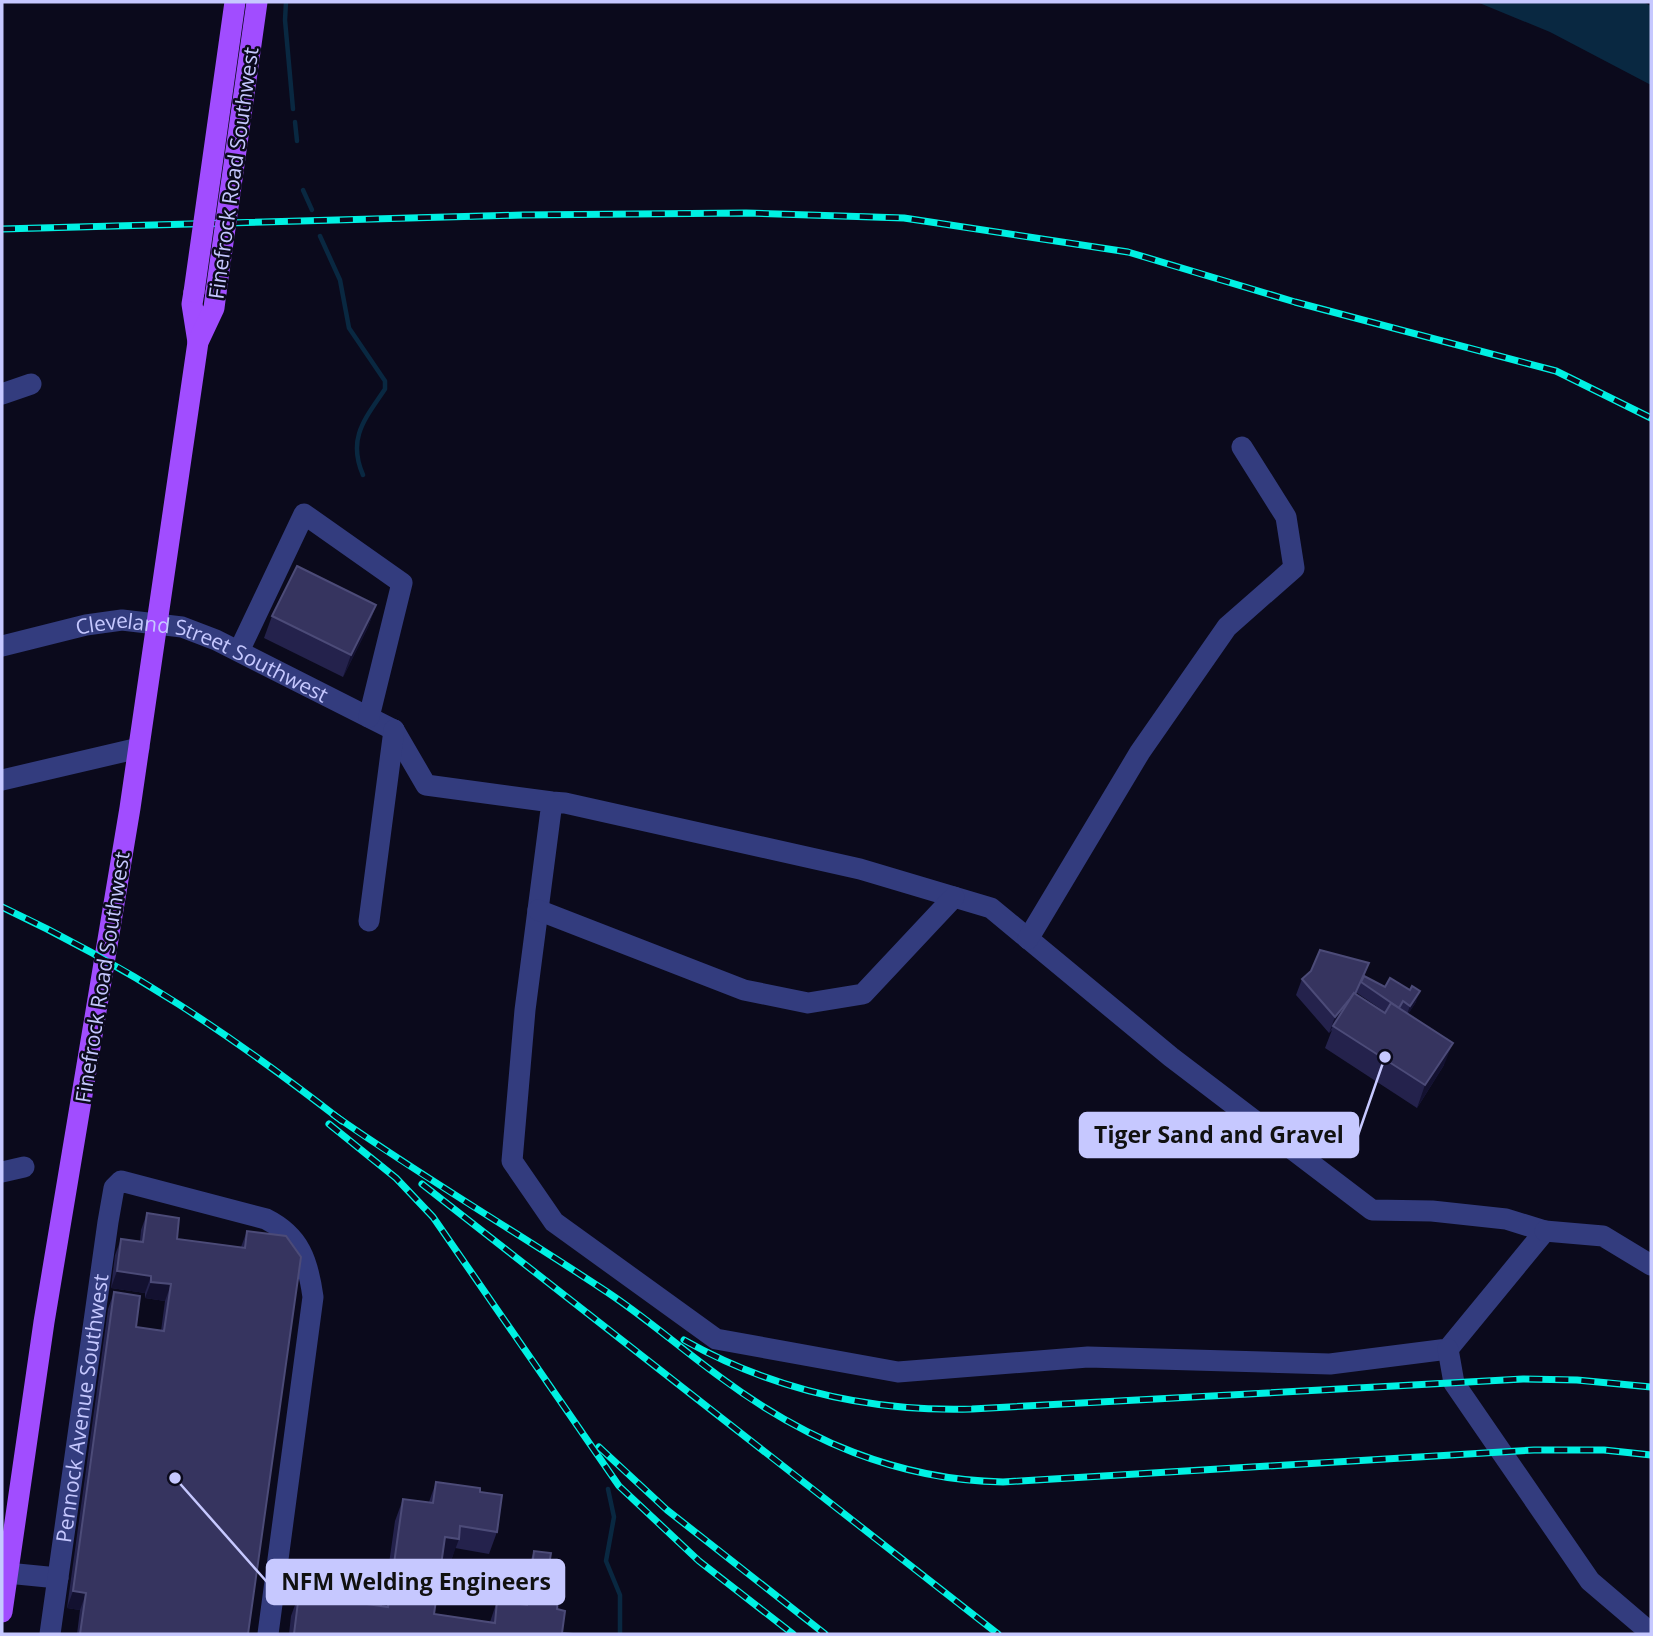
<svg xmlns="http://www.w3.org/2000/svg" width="1653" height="1636" font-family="'Open Sans',sans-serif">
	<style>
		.water { fill: #092841 }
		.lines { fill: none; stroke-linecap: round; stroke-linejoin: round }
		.stream { stroke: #092841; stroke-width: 4.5 }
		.minor { stroke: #333c7e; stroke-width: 21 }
		.major { stroke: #a14dff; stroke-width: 21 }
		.rail-casing { stroke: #00f1e3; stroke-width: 7 }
		.rail { stroke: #0b0a1c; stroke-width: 4.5; stroke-dasharray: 13; stroke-linecap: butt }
		.major-bridge { stroke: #a14dff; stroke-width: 21 }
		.wall { fill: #24224c; fill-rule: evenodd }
		.shaded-wall { fill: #131130 }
		.building { fill: #36345f; stroke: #4c4b78; stroke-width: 2 }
		.labels { text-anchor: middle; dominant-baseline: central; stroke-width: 5; stroke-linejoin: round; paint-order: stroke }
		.street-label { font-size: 21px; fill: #c6c8ff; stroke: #0b0a1c }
		.leader { fill: none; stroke: #c6c8ff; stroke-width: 2.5 }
		.callout-dot { fill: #c6c8ff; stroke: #0b0a1c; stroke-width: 2.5 }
		.callout { fill: #c6c8ff; stroke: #c6c8ff; stroke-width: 2.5 }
		.callout-label { font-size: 23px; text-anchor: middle; font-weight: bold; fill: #111 }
	</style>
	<rect width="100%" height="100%" fill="#0b0a1c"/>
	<polygon class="water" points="1477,2 1643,2 1651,6 1651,85 1550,32"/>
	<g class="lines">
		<g class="stream">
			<polyline points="286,2 285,20 293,109"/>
			<polyline points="295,122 297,141"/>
			<polyline points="303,190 312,210"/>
			<path d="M320 236 340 280 349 328 385 381V389C365 419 347 438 363 475"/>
			<polyline points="608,1489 614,1517 606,1561 620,1595 620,1634"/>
		</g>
		<g class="minor">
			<polyline points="2,394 31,384"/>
			<path id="s1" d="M2 646 86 625 122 620 182 627 216 640 394 730"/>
			<polyline points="239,651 304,514 402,583 369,717"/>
			<polyline points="394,730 426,785 552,802 565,803 860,869 991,908 1171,1057 1372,1210 1432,1211 1506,1219 1545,1231 1448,1349 1330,1364 1088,1357 898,1372 716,1339 554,1222 512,1161 525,1010 552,802"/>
			<polyline points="2,780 139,748"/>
			<polyline points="538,910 744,990 808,1003 863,994 954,897"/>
			<polyline points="369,921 394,730"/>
			<polyline points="1028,939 1140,752 1227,627 1294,568 1286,517 1242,447"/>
			<polyline points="2,1172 24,1167"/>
			<polyline points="1545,1231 1603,1236 1651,1265"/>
			<polyline points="1448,1349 1454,1383 1590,1581 1651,1633"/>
			<polyline points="7,1573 58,1578"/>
			<path id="s2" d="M50 1634 108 1222 114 1188 121 1181 266 1219C300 1236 308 1261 313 1297L268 1634"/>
		</g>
		<g class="major">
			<polyline points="194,292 192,304 198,342"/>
			<polyline points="2,1612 44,1322 130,808 198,342 214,308 216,292"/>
		</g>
		<defs>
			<g id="rail">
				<polyline points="2,229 522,215 746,213 904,218 1128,252 1295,302 1556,371 1651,418"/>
				<path d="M2 907C130 967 230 1034 342 1121"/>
				<path d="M334 1115C421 1176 513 1230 601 1288 643 1315 680 1348 720 1377 805 1440 897 1480 1003 1482L1534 1450H1604L1651 1455"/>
				<polyline points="329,1124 396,1178 433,1217 619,1486 699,1561 793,1634"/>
				<polyline points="422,1184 998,1634"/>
				<path d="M684 1340C773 1390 871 1412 972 1409L1523 1379 1577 1380 1651 1387"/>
				<polyline points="599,1447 667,1510 825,1634"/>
			</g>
		</defs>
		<use href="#rail" class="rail-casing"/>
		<use href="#rail" class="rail"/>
		<g class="major-bridge">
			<polyline points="194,292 235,2"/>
			<polyline points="216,292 257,2"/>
		</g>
	</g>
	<g class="wall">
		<polygon points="376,605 368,627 343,677 264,638 272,616"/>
		<path d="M1369 963 1364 976 1416 1002 1408 1014 1444 1065 1417 1108 1325 1048 1332 1030 1329 1033 1296 995 1302 979ZM1357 993 1385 1012 1356 994Z"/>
		<polygon points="147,1213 177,1239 241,1247 247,1231 248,1634 77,1634 80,1610 67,1608 108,1309 114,1292 136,1327 161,1331 165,1301 145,1298 145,1293 111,1288 115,1255 121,1239 140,1241 141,1230"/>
		<polygon points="436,1482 480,1492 497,1532 489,1554 455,1548 451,1561 441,1560 434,1614 490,1622 497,1601 522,1605 526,1573 534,1551 549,1565 562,1633 573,1634 289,1634 291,1616 299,1594 383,1606 395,1521 403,1499 429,1502"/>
	</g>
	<g class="shaded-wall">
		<polygon points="376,605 368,627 343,677 351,655"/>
		<polygon points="1369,963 1362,983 1361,982 1348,1012 1333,1026 1329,1033 1335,1017"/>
		<polygon points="1420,991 1416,1002 1406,1017 1410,1006"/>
		<polygon points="1453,1043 1444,1065 1417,1108 1425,1085"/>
		<polygon points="117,1271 151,1276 145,1293 111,1288"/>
		<polygon points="151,1282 171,1284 165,1301 145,1298"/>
		<polygon points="445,1537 459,1539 451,1561 436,1559"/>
		<polygon points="73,1591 86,1593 80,1610 67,1608"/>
	</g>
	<g class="building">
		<polygon points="297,566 376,605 351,655 272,616"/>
		<polygon points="1320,950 1369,963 1355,994 1354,993 1349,1000 1335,1017 1302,979 1311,971"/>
		<polygon points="1364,976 1385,987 1390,978 1410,990 1412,986 1420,991 1410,1006 1403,1001 1399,1008 1361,982"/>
		<polygon points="1354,993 1385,1013 1391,1003 1453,1043 1425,1085 1333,1026"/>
		<polygon points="147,1213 179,1218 177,1239 245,1248 247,1231 286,1236 301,1257 248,1634 80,1634 86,1593 73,1591 114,1292 140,1296 136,1327 164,1331 171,1284 151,1282 151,1276 117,1271 121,1239 143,1242"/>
		<polygon points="436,1482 480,1488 480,1492 502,1495 497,1532 460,1526 459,1539 445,1537 434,1614 495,1623 497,1601 527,1605 534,1551 551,1553 549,1565 562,1567 557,1609 565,1611 562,1633 573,1634 294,1634 299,1594 388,1607 403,1499 433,1503"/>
	</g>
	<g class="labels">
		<g class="street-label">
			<text transform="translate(233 173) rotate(-82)">Finefrock Road Southwest</text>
			<text stroke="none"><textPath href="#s1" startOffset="210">Cleveland Street Southwest</textPath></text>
			<text transform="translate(102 977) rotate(-81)">Finefrock Road Southwest</text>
			<text stroke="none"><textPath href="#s2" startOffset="228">Pennock Avenue Southwest</textPath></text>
		</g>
	</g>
	<path class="leader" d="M1385 1057L1358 1135M175 1478L267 1582"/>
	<g class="callout-dot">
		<circle cx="1385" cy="1057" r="7"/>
		<circle cx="175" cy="1478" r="7"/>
	</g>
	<g class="callout">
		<rect x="1080" y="1113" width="278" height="44" rx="7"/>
		<rect x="267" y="1560" width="297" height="44" rx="7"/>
	</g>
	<g class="callout-label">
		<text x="1219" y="1143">Tiger Sand and Gravel</text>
		<text x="416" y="1590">NFM Welding Engineers</text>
	</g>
	<rect width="1653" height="1636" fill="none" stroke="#c6c8ff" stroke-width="7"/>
</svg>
